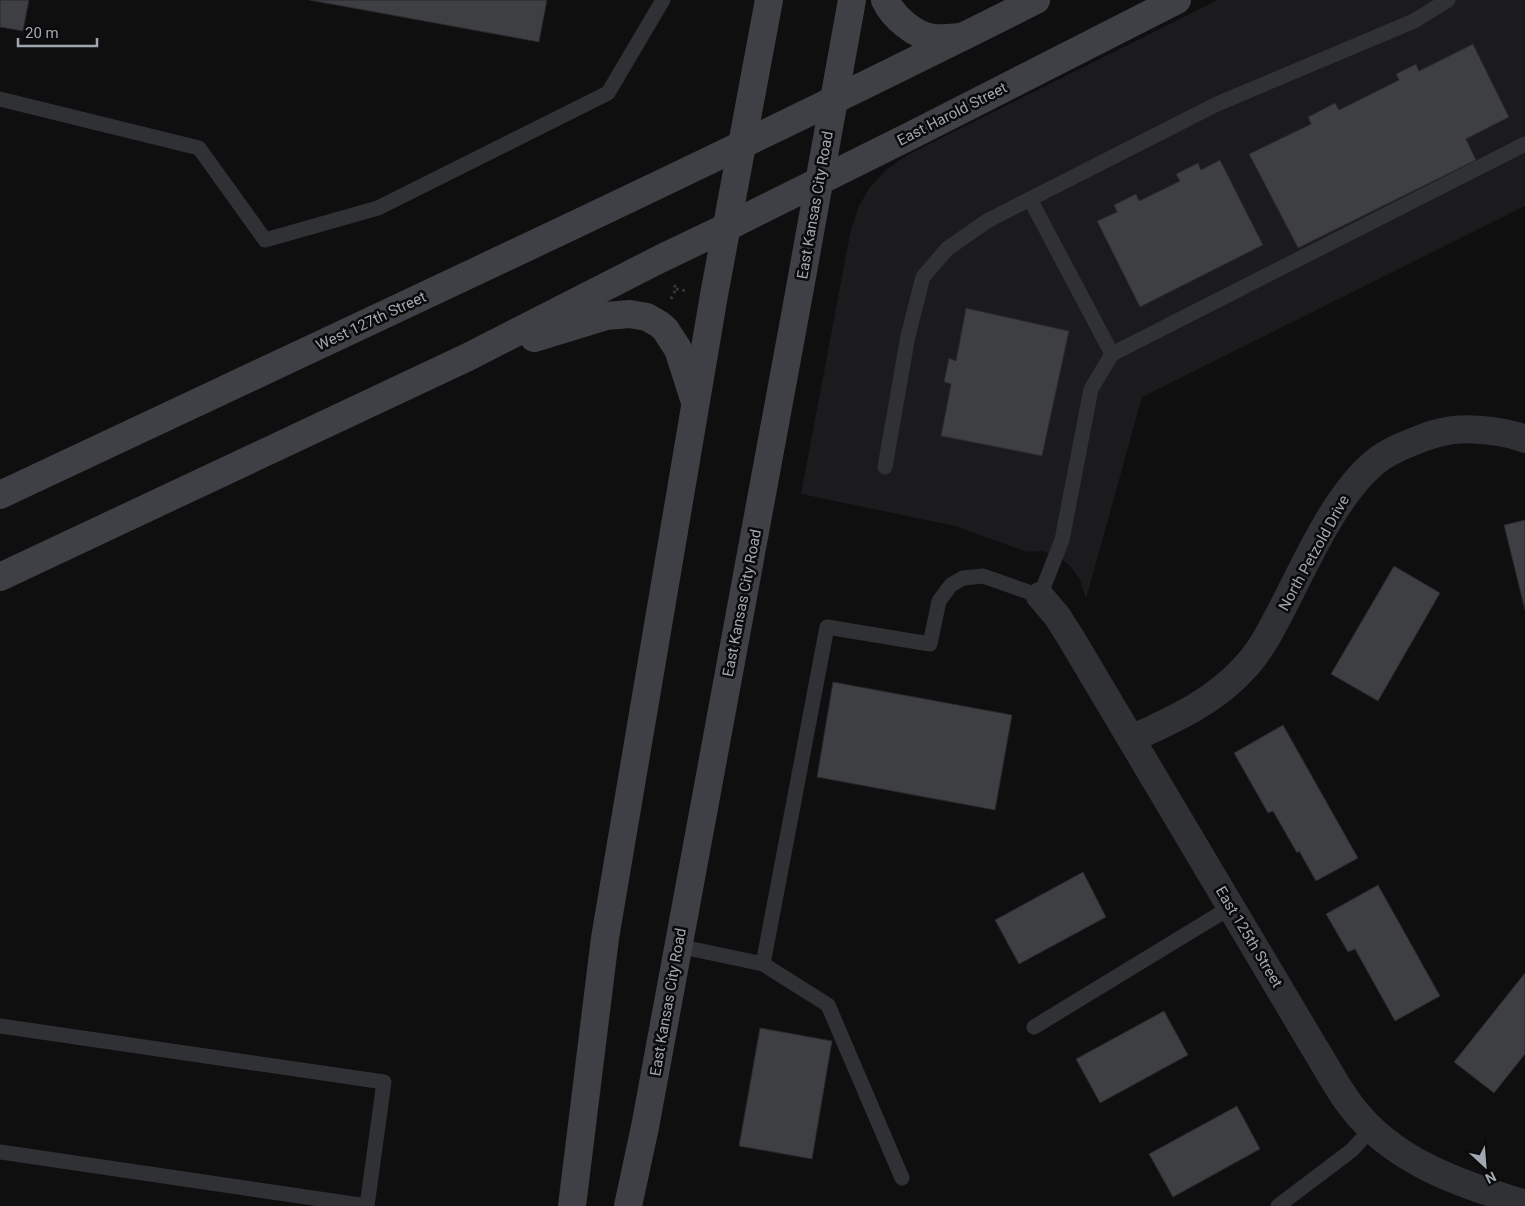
<svg xmlns="http://www.w3.org/2000/svg" width="1525" height="1206" font-family="Roboto,sans-serif">
	<style>
		.built { fill: #1b1b1d }
		.building { fill: #3e3f43; stroke: #29292c }
		.lines { fill: none; stroke-linecap: round; stroke-linejoin: round }
		.path { stroke: #36383c; stroke-width: 3; stroke-dasharray: 2.5 4; stroke-linecap: butt }
		.service { stroke: #303135; stroke-width: 15 }
		.minor { stroke: #303135; stroke-width: 28 }
		.secondary { stroke: #3e4045; stroke-width: 28 }
		.labels { text-anchor: middle; dominant-baseline: central; stroke-width: 5; stroke-linejoin: round; paint-order: stroke }
		.street-label { font-size: 15px; fill: #a1a7b1; stroke: #0a0a0b }
	</style>
	<rect width="100%" height="100%" fill="#0f0f10"/>
	<polygon class="built" points="1218,0 1525,0 1525,206 1142,397 1086,599 1080,580 1070,566 1058,556 1041,551 1027,552 955,526 801,494 851,229 859,206 870,187 887,169 907,155"/>
	<g class="building">
		<polygon points="0,0 29,0 23,31 0,27"/>
		<polygon points="309,0 547,0 539,42"/>
		<polygon points="1473,44 1509,117 1466,139 1476,160 1298,248 1249,154 1311,124 1308,117 1335,103 1339,110 1399,80 1396,74 1416,64 1419,71"/>
		<polygon points="1220,160 1263,245 1140,307 1097,221 1117,212 1114,205 1136,194 1139,201 1180,181 1176,174 1198,163 1201,170"/>
		<polygon points="966,308 1069,331 1042,456 941,436 951,384 944,382 949,358 956,361"/>
		<polygon points="1525,520 1525,610 1504,525"/>
		<polygon points="1394,566 1440,593 1378,701 1331,674"/>
		<polygon points="833,682 1012,715 995,810 817,777"/>
		<polygon points="1283,725 1358,858 1316,881 1299,851 1297,853 1273,811 1268,813 1234,753"/>
		<polygon points="1083,872 1106,917 1019,964 995,920"/>
		<polygon points="1378,885 1440,996 1395,1021 1355,949 1348,952 1326,914"/>
		<polygon points="1525,973 1525,1054 1494,1093 1454,1062"/>
		<polygon points="1164,1011 1188,1055 1100,1103 1076,1059"/>
		<polygon points="760,1028 832,1041 812,1159 739,1146"/>
		<polygon points="1237,1106 1260,1149 1173,1197 1149,1154"/>
	</g>
	<g class="lines">
		<g class="path">
			<polyline points="676,289 687,291"/>
			<polyline points="671,299 676,289 673,282"/>
		</g>
		<g class="service">
			<polyline points="0,99 199,148 265,240 378,208 608,93 663,0"/>
			<polyline points="1112,354 1030,199 1217,104 1414,21 1448,0"/>
			<polyline points="885,467 908,336 923,277 947,249 987,221 1030,199"/>
			<polyline points="678,946 763,964 827,627 930,644 939,601 951,585 963,578 983,576 1040,596 1062,540 1091,389 1112,354 1525,144"/>
			<polyline points="763,964 828,1005 902,1178"/>
			<polyline points="0,1026 384,1082 367,1206"/>
			<polyline points="1034,1027 1231,907"/>
			<polyline points="0,1152 367,1206"/>
			<polyline points="1278,1206 1352,1150 1371,1129"/>
		</g>
		<g class="minor">
			<path d="M1040 596 1057 616 1071 638 1314 1047C1326 1066 1337 1088 1351 1106 1394 1163 1460 1183 1525 1204"/>
			<path d="M1131 739C1175 719 1216 701 1248 664 1262 648 1272 628 1282 609 1306 563 1335 495 1375 462 1390 450 1407 444 1425 437 1450 428 1466 428 1492 431 1504 433 1514 434 1525 439"/>
		</g>
		<g class="secondary">
			<path d="M885 0C893 17 915 36 934 38 943 39 953 37 962 37"/>
			<polyline points="534,338 606,316 630,314 647,317 659,324 665,329 678,349 694,399"/>
			<path d="M0 495C346 332 694 172 1036 0"/>
			<polyline points="0,577 468,357 660,259 727,227 912,135 1177,0"/>
			<polyline points="572,1206 605,938 714,295 769,0"/>
			<polyline points="628,1206 645,1127 796,310 852,0"/>
		</g>
	</g>
	<g class="labels">
		<g class="street-label">
			<text transform="translate(952 114) rotate(-27)">East Harold Street</text>
			<text transform="translate(815 205) rotate(-80)">East Kansas City Road</text>
			<text transform="translate(371 321) rotate(-25)">West 127th Street</text>
			<text transform="translate(1314 553) rotate(-61)">North Petzold Drive</text>
			<text transform="translate(742 603) rotate(-79)">East Kansas City Road</text>
			<text transform="translate(1249 937) rotate(59)">East 125th Street</text>
			<text transform="translate(668 1002) rotate(-80)">East Kansas City Road</text>
		</g>
	</g>
	<g transform="translate(1485 1166) rotate(154)" stroke="#0a0a0b" stroke-width="4" paint-order="stroke">
	<path d="M0-4L9 19L0 12L-9 19Z" fill="#a1a7b1"/>
	<text y="-8" font-size="14" font-weight="bold" text-anchor="middle" fill="#a1a7b1">N</text>
	</g>
	<path d="M18 38v8h79v-8" fill="none" stroke="#a1a7b1" stroke-width="2.5"/>
	<text x="25" y="38" font-size="15" fill="#a1a7b1" stroke="#0a0a0b" stroke-width="4" paint-order="stroke">20 m</text>
</svg>
